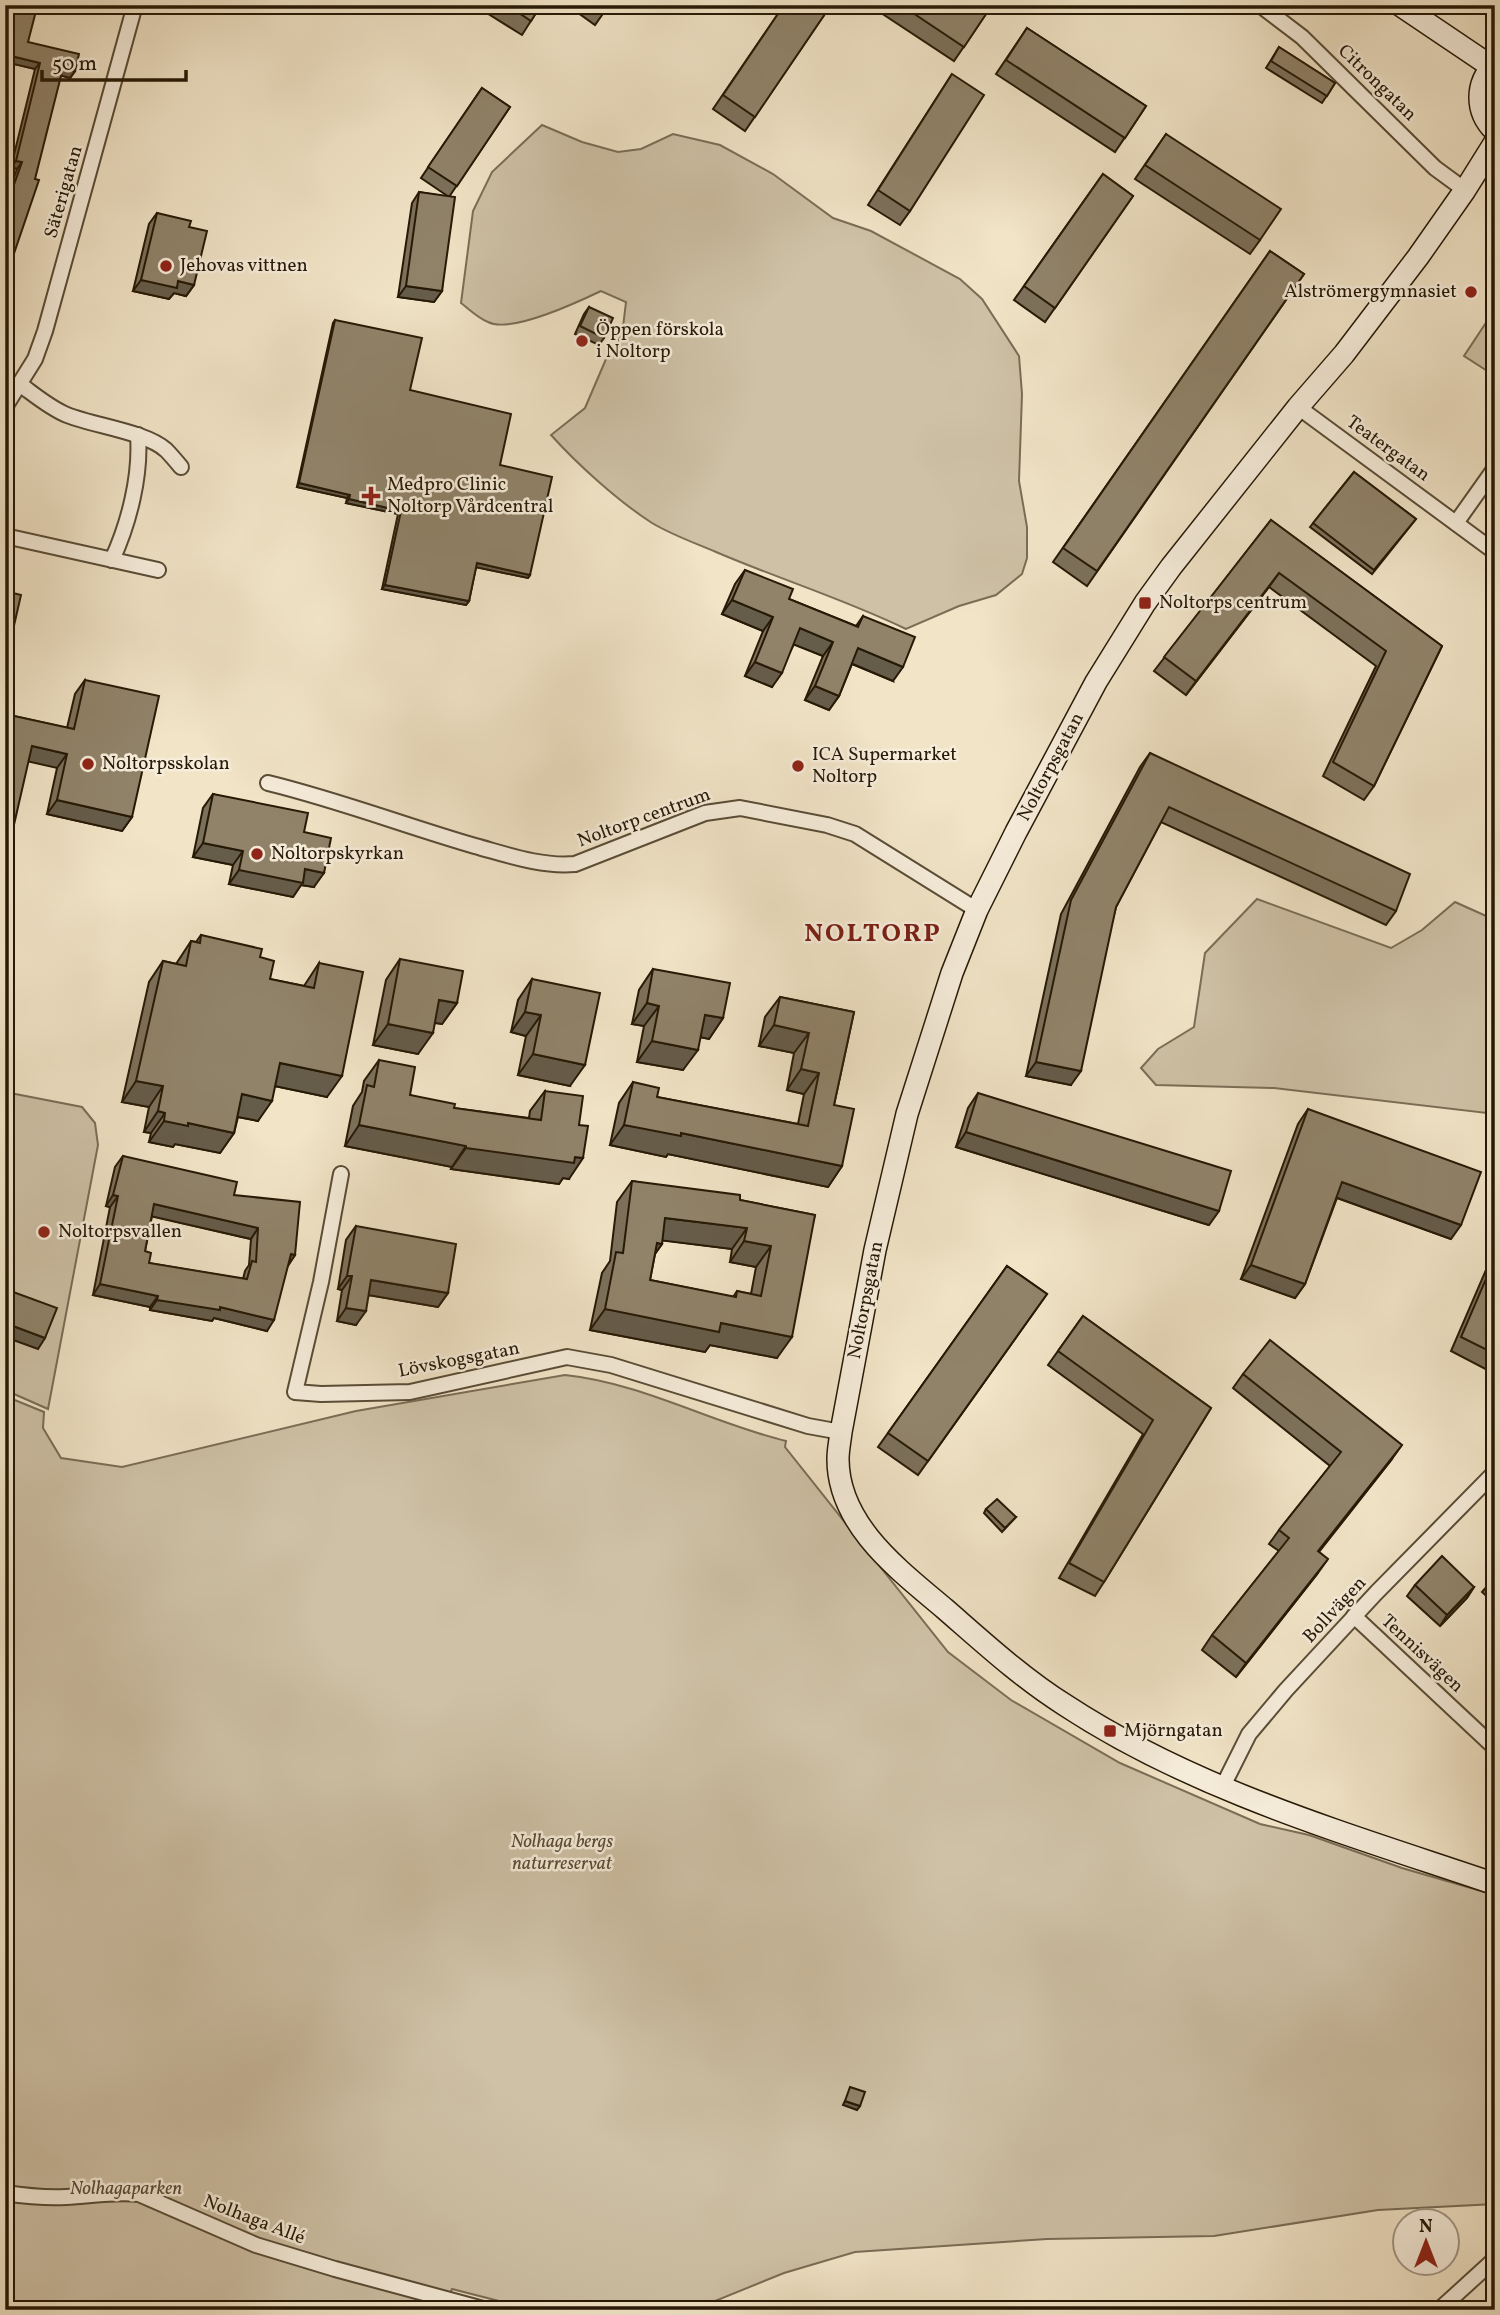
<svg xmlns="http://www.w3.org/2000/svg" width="1500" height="2315" font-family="Vollkorn,serif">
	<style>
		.green { fill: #cec1a6; stroke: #7a6d56; stroke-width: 2 }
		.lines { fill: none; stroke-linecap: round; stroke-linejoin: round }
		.street-casing { stroke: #594c36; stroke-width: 18 }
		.secondary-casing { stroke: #261906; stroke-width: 24 }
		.street { stroke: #f6eddb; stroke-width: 14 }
		.secondary { stroke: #f6eddb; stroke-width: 21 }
		.wall { fill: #7c715b; stroke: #261906; stroke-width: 2; fill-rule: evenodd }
		.shaded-wall { fill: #655c4a; stroke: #261906; stroke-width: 2 }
		.building { fill: #90836a; stroke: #261906; stroke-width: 2; fill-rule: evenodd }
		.poi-dot { fill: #8f2418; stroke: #f6eddb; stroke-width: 2.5 }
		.labels { text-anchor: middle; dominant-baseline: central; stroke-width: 5; stroke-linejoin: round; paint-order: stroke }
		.street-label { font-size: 19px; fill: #261906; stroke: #f6eddb }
		.poi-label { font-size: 19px; fill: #261906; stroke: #f6eddb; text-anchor: start }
		.park-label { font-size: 19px; font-style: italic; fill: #584b36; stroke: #f6eddb }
		.district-label { font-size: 26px; font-weight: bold; letter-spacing: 2px; fill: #7a1f14; stroke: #f6eddb }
	</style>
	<rect width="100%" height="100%" fill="#f1e4c7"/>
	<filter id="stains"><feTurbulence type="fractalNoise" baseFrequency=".00286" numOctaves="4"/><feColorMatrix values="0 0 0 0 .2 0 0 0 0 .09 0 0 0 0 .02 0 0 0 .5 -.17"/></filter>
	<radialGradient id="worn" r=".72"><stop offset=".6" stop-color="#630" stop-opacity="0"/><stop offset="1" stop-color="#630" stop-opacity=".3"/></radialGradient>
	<g class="green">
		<path d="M542 125 582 142 618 152 641 149 673 134 720 145 773 174 833 218 871 231 960 279 982 299 1019 356 1022 394 1019 481 1027 527V558L1022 574 996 595 959 606 906 629C844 599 779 579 716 552 695 543 672 535 652 523 618 501 578 465 551 435L585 408 606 359 622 335 626 302 601 291C578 302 511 334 488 322 478 318 469 309 461 303L473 211 492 172Z"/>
		<polygon points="1495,309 1495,376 1464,356"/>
		<polygon points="1257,899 1391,948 1422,930 1455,902 1495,920 1495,1114 1274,1088 1156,1085 1141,1068 1158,1049 1194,1027 1205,953"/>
		<polygon points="5,1092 82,1107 95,1123 98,1145 48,1409 5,1390"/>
		<path d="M565 1375C642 1383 712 1423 786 1441L785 1447 948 1652 1011 1700 1120 1763 1260 1824 1309 1835 1402 1868 1495 1895V2204L1378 2210 1214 2236 1047 2239 855 2252 784 2273 693 2310H534L452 2289 443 2310H5V1396L44 1412 43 1428 61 1458 122 1467 356 1411Z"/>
	</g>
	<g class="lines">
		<defs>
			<g id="street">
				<polyline points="1260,5 1302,37 1435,168 1465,190"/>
				<path d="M21 385C36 396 50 408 67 415 95 426 146 432 166 450 171 455 176 461 181 467"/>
				<polyline points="5,407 35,359 45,331 135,5"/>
				<polyline points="1298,407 1495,552"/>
				<polyline points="1456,523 1495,468"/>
				<polyline points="5,536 158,570"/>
				<path d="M112 560C129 523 141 476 138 435"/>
				<path d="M268 783C338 800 406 826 475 846 508 855 541 867 575 864L705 813 740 808 827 825 855 834 977 910"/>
				<polyline points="341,1174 321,1282 295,1392 321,1394 410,1392 567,1357 611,1365 808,1426 841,1432"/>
				<polyline points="1354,1616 1495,1748"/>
				<polyline points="1222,1788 1249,1734 1286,1690 1376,1593 1495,1472"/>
				<path d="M5 2193C25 2196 46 2198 66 2197 91 2196 114 2191 139 2194L256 2245 335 2269 487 2310"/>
				<polyline points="1439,2310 1495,2259"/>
			</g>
			<g id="secondary">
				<polyline points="1400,5 1492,67"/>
				<path d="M1495 64C1475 83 1475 112 1495 131"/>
				<path d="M1495 142 1465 190 1418 257 1344 354 1298 407 1171 567 1145 603 1096 682 1016 832 977 910 952 973 907 1114 875 1250 841 1432C840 1441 838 1450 838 1459 838 1525 899 1570 945 1609 983 1642 1022 1678 1065 1705 1196 1791 1348 1834 1495 1884"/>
			</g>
		</defs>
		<use href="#street" class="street-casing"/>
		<use href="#secondary" class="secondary-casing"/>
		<use href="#street" class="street"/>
		<use href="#secondary" class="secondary"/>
	</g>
	<g class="wall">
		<polygon points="5,5 28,42 75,71 70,78 61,75 5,278 5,203 17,169 11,167 35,69 6,62"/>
		<polygon points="474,5 541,5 522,35"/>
		<polygon points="567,5 609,5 595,25"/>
		<polygon points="784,5 831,5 745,131 713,109"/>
		<polygon points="869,5 973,5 986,14 954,61"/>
		<polygon points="1027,28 1146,106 1115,152 996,74"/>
		<polygon points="1279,47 1335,83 1322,103 1266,68"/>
		<polygon points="952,74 910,211 900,225 868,205"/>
		<polygon points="482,88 510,107 449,197 442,291 434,302 398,297 412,203 419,192 449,197 421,178"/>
		<polygon points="1166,134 1260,240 1250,254 1135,179"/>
		<polygon points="1103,174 1133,196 1045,322 1014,300"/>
		<polygon points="157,213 189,227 194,285 186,296 174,293 169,299 133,291 149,224"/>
		<polygon points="1270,251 1304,274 1087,586 1053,562"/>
		<polygon points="589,307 604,338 599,345 575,334 584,314"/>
		<polygon points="335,320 410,390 500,465 530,575 528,578 476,567 469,601 466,605 382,589 398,514 346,503 347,498 297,487 333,323"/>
		<polygon points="1354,472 1416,519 1372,574 1310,527"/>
		<polygon points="1271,520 1442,646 1374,786 1364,800 1323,776 1376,666 1269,587 1186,695 1154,671"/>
		<polygon points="745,570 789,599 856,626 863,616 893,681 852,664 839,696 829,710 805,700 823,656 794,644 772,687 745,676 763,631 722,614 735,584"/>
		<polygon points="85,680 132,817 122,831 47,814 57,768 5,714 67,728 75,694"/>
		<polygon points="1150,753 1396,911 1386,925 1161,822 1116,907 1071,1085 1026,1076 1061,914 1140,767"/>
		<polygon points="213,794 304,832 314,887 301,885 293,897 229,884 233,865 193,857 203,808"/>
		<polygon points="201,935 260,957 270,979 304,986 319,963 327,1097 275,1086 258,1121 238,1117 234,1133 220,1153 175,1144 173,1147 149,1142 151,1133 144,1132 149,1107 122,1102 149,982 163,961 176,964 191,941 196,942"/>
		<polygon points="400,959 457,1003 442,1024 435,1023 418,1054 373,1045 386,980"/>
		<polygon points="653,969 723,1018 709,1039 700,1037 683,1070 637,1062 644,1026 632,1024 639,990"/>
		<polygon points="532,979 570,1086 518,1075 526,1036 511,1032 518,1000"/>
		<polygon points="780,997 854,1012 834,1105 842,1166 828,1187 668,1154 666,1157 610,1145 619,1103 633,1082 657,1097 798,1124 804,1094 787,1090 794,1053 759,1046 765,1017"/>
		<polygon points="379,1060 410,1095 454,1108 529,1118 530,1111 545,1091 569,1179 563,1178 559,1184 451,1169 452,1167 345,1146 353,1106 362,1092 364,1081"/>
		<polygon points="978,1093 1209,1225 956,1147 968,1108"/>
		<polygon points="1308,1109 1451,1239 1337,1198 1305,1284 1295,1298 1241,1279 1298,1124"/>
		<path d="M123 1156 234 1195 295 1255 288 1265 267 1331 214 1318 212 1321 150 1310V1307L93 1295 110 1207 106 1206 115 1167ZM152 1216 251 1239 249 1265 245 1271 243 1279 149 1263 145 1251Z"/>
		<path d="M632 1181 740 1200 815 1215 777 1358 710 1345 705 1352 590 1330 602 1273 610 1261 617 1202ZM662 1240 732 1249 730 1262 756 1267 751 1294 737 1291 733 1297 650 1280 655 1254 662 1244Z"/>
		<polygon points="356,1226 448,1293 438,1307 369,1295 356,1325 337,1321 342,1290 338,1289 346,1240"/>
		<polygon points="1495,1249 1495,1370 1493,1373 1451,1351"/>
		<polygon points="1007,1266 1047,1294 918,1475 878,1447"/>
		<polygon points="1083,1316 1211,1408 1104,1582 1095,1596 1059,1578 1143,1434 1048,1365"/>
		<polygon points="1243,1374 1392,1459 1319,1552 1318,1573 1236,1677 1202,1650 1212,1635 1279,1551 1269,1544 1279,1530 1330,1466 1233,1388"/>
		<polygon points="986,1509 1016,1517 1002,1532 984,1513"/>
		<polygon points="1495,1577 1495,1604 1482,1592"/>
		<polygon points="1415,1585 1474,1587 1467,1598 1440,1626 1407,1596"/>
	</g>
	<g class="shaded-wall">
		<polygon points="7,55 40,63 35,69 5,62"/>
		<polygon points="63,68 75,71 70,78 58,75"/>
		<polygon points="16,161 22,162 17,169 11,167"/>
		<polygon points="141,280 178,281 194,285 186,296 174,293 169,299 133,291"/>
		<polygon points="406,286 442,291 434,302 398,297"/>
		<polygon points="299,483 350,495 347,498 297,487"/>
		<polygon points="349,499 401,511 398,514 346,503"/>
		<polygon points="477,563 530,575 528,578 475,567"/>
		<polygon points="1279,573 1269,587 1186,695 1196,681"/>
		<polygon points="385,585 469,601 466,605 382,589"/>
		<polygon points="732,600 773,617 763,631 722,614"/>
		<polygon points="800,628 833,642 823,656 790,643"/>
		<polygon points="858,648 903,667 893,681 848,662"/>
		<polygon points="755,662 782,673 772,687 745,676"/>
		<polygon points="815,686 839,696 829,710 805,700"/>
		<polygon points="32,746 67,754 57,768 22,760"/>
		<polygon points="57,800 132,817 122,831 47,814"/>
		<polygon points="203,843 243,851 233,865 193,857"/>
		<polygon points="305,869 324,873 314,887 301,885 293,897 229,884 239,870"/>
		<polygon points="439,1000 457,1003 442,1024 424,1021"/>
		<polygon points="647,1003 659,1006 644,1026 632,1024"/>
		<polygon points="525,1012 541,1015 526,1036 511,1032"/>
		<polygon points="705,1015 723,1018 709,1039 690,1035"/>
		<polygon points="388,1024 433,1033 418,1054 373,1045"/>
		<polygon points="774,1025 809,1033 794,1053 759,1046"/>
		<polygon points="652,1041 698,1050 683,1070 637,1062"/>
		<polygon points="533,1054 585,1065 570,1086 518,1075"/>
		<polygon points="1036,1062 1081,1071 1071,1085 1026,1076"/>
		<polygon points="280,1063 342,1076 327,1097 265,1084"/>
		<polygon points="801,1069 819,1073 804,1094 787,1090"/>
		<polygon points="136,1081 163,1086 149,1107 122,1102"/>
		<polygon points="242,1094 272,1101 258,1121 228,1115"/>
		<polygon points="158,1111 165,1113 151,1133 144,1132"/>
		<polygon points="164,1121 188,1123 234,1133 220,1153 175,1144 173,1147 149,1142"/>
		<polygon points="359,1125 466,1146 452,1167 345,1146"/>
		<polygon points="624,1125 681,1133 842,1166 828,1187 668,1154 666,1157 610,1145"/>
		<polygon points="966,1132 1219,1211 1209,1225 956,1147"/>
		<polygon points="466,1148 583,1158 569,1179 563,1178 559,1184 451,1169"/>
		<polygon points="1342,1182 1461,1225 1451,1239 1332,1196"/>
		<polygon points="113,1195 118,1196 110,1207 106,1206"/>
		<polygon points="154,1204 258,1228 251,1239 146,1215"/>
		<polygon points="665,1218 747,1228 732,1249 650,1239"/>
		<polygon points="744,1241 771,1246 756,1267 730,1262"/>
		<polygon points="657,1243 662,1244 647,1265"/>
		<polygon points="291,1254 295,1255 288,1266"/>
		<polygon points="1251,1265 1305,1284 1295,1298 1241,1279"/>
		<polygon points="347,1276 352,1276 342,1290 338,1289"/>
		<polygon points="371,1280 448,1293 438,1307 362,1294"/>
		<polygon points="100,1284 158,1296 150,1307 93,1295"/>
		<polygon points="157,1300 220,1307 274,1320 267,1331 214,1318 212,1321 150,1310"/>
		<polygon points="346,1308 366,1311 356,1325 337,1321"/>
		<polygon points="605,1309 721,1323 792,1337 777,1358 710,1345 705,1352 590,1330"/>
		<polygon points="5,1323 45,1338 38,1349 5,1337"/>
		<polygon points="1402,1445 1392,1459 1308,1565 1318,1551"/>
		<polygon points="1328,1559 1318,1573 1236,1677 1246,1663"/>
		<polygon points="1474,1587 1467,1598 1440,1626 1447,1615"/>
		<polygon points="845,2101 860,2106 857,2110 843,2105"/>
	</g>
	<g class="building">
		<polygon points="5,5 32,5 37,7 28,42 79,54 75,71 63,68 35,179 39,180 6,277 5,210 22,162 16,161 40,63 7,55 5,64"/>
		<polygon points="507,5 541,5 531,21"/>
		<polygon points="597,5 609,5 605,11"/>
		<polygon points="784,5 831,5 755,117 723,95"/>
		<polygon points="901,5 973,5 986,14 964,47"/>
		<polygon points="1027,28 1146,106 1125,138 1006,60"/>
		<polygon points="1279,47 1335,83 1327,96 1271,61"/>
		<polygon points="952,74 984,95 910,211 878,190"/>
		<polygon points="482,88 510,107 457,186 428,167"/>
		<polygon points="1166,134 1281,209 1260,240 1145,165"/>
		<polygon points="1103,174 1133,196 1055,308 1024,286"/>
		<polygon points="419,192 455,197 442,291 406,286"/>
		<polygon points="157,213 191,221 189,227 207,231 194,285 178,281 177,288 141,280"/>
		<polygon points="1270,251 1304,274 1097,571 1063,548"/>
		<polygon points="589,307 613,318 604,338 580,326"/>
		<polygon points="335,320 422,338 410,390 511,414 500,465 552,477 530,575 477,563 469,601 385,585 401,511 349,499 350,495 299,483"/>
		<polygon points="1354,472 1416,519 1374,570 1313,523"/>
		<polygon points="1271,520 1442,646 1374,786 1333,762 1386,651 1279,573 1196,681 1164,657"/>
		<polygon points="745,570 793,589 789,599 858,627 863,616 915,637 903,667 858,648 839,696 815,686 833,642 800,628 782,673 755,662 773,617 732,600"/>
		<polygon points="5,591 21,595 5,665"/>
		<polygon points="85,680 159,696 132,817 57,800 67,754 32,746 5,864 5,714 74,729"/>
		<polygon points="1150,753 1410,874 1396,911 1169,807 1116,907 1081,1071 1036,1062 1071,900"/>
		<polygon points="213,794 308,813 304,832 331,838 324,873 305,869 303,883 239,870 243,851 203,843"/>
		<polygon points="201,935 262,949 260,957 274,961 270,979 314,988 319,963 363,972 342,1076 280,1063 272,1101 242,1094 234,1133 188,1123 188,1126 164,1121 165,1113 158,1111 163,1086 136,1081 163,961 186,966 191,941 200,943"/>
		<polygon points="400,959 463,971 457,1003 439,1000 433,1033 388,1024"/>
		<polygon points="653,969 730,983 723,1018 705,1015 698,1050 652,1041 659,1006 647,1003"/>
		<polygon points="532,979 600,993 585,1065 533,1054 541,1015 525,1012"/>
		<polygon points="780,997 854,1012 834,1105 854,1109 842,1166 681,1133 681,1136 624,1125 633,1082 659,1088 657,1097 808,1126 819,1073 801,1069 809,1033 774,1025"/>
		<polygon points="379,1060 415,1067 410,1095 455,1104 454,1108 541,1120 545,1091 583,1096 579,1125 588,1126 583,1158 575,1157 574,1163 466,1148 466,1146 359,1125 367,1085 374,1087"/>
		<polygon points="978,1093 1231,1171 1219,1211 966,1132"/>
		<polygon points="1308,1109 1481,1172 1461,1225 1342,1182 1305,1284 1251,1265"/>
		<path d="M123 1156 237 1182 234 1195 300 1202 295 1255 291 1254 274 1320 220 1307V1310L157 1300 158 1296 100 1284 118 1196 113 1195ZM154 1204 258 1228 256 1262 252 1261 247 1279 149 1263 151 1253 145 1251Z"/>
		<path d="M632 1181 740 1195V1200L815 1215 792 1337 721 1323 719 1332 605 1309 616 1252 623 1253ZM665 1218 747 1228 744 1241 771 1246 761 1296 737 1291 736 1297 650 1280 657 1243 662 1244Z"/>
		<polygon points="356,1226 456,1244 448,1293 371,1280 366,1311 346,1308 352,1276 347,1276"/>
		<polygon points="1495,1258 1495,1354 1461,1337"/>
		<polygon points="1007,1266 1047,1294 928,1461 888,1433"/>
		<polygon points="5,1289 57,1308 45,1338 5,1323"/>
		<polygon points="1083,1316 1211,1408 1104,1582 1069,1563 1153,1420 1058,1351"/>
		<polygon points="1270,1340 1402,1445 1318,1551 1328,1559 1246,1663 1212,1635 1289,1538 1279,1530 1341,1452 1243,1374"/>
		<polygon points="997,1499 1016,1517 1005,1528 986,1509"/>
		<polygon points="1442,1556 1474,1587 1447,1615 1415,1585"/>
		<polygon points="1495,1577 1495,1592 1487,1585"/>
		<polygon points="850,2087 865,2092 860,2106 845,2101"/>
	</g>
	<g class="poi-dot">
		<circle cx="166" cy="266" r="7"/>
		<circle cx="1471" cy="292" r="7"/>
		<circle cx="582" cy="341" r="7"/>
		<path d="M367.5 485.5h7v7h7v7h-7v7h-7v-7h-7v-7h7z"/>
		<rect x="1138" y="596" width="14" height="14" rx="3.5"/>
		<circle cx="88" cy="764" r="7"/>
		<circle cx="798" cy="766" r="7"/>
		<circle cx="257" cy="854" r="7"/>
		<circle cx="44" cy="1232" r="7"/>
		<rect x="1103" y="1724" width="14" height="14" rx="3.5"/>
	</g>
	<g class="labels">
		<g class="street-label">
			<text transform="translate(1377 83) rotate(44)">Citrongatan</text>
			<text transform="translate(64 192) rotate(-74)">Säterigatan</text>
			<text transform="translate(1388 449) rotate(36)">Teatergatan</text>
			<text transform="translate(1051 767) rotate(-62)">Noltorpsgatan</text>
			<text transform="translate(644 818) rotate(-20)">Noltorp centrum</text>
			<text transform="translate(866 1300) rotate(-79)">Noltorpsgatan</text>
			<text transform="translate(459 1360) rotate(-11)">Lövskogsgatan</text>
			<text transform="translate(1335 1610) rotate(-47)">Bollvägen</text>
			<text transform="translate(1422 1654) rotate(43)">Tennisvägen</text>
			<text transform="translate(254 2220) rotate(21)">Nolhaga Allé</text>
		</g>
		<g class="poi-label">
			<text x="180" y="266">Jehovas vittnen</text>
			<text x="1457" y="292" text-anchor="end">Alströmergymnasiet</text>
			<text x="596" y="330">Öppen förskola<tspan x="596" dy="22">i Noltorp</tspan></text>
			<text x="387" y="485">Medpro Clinic<tspan x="387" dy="22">Noltorp Vårdcentral</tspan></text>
			<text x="1159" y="603">Noltorps centrum</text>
			<text x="812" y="755">ICA Supermarket<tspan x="812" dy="22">Noltorp</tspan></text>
			<text x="102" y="764">Noltorpsskolan</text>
			<text x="271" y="854">Noltorpskyrkan</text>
			<text x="58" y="1232">Noltorpsvallen</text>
			<text x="1124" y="1731">Mjörngatan</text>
		</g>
		<g class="park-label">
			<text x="562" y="1842">Nolhaga bergs<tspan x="562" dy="22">naturreservat</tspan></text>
			<text x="126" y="2189">Nolhagaparken</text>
		</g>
		<g class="district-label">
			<text x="873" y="934">NOLTORP</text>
		</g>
	</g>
	<rect width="1500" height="2315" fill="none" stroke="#f1e4c7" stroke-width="28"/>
	<rect x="7" y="7" width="1486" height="2301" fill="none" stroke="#261906" stroke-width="3.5"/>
	<rect x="14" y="14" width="1472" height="2287" fill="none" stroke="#261906" stroke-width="2"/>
	<g transform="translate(1426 2242)"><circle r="33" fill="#f6eddb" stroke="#a39886" stroke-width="2"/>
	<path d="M0-5L12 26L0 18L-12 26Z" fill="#8f2418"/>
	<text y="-10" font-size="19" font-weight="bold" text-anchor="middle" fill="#261906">N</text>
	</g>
	<path d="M42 70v10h144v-10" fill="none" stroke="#261906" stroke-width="3.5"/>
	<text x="52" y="70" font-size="21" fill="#261906" stroke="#f6eddb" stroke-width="5" paint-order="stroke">50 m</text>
	<rect width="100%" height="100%" filter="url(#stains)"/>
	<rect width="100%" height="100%" fill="url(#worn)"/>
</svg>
